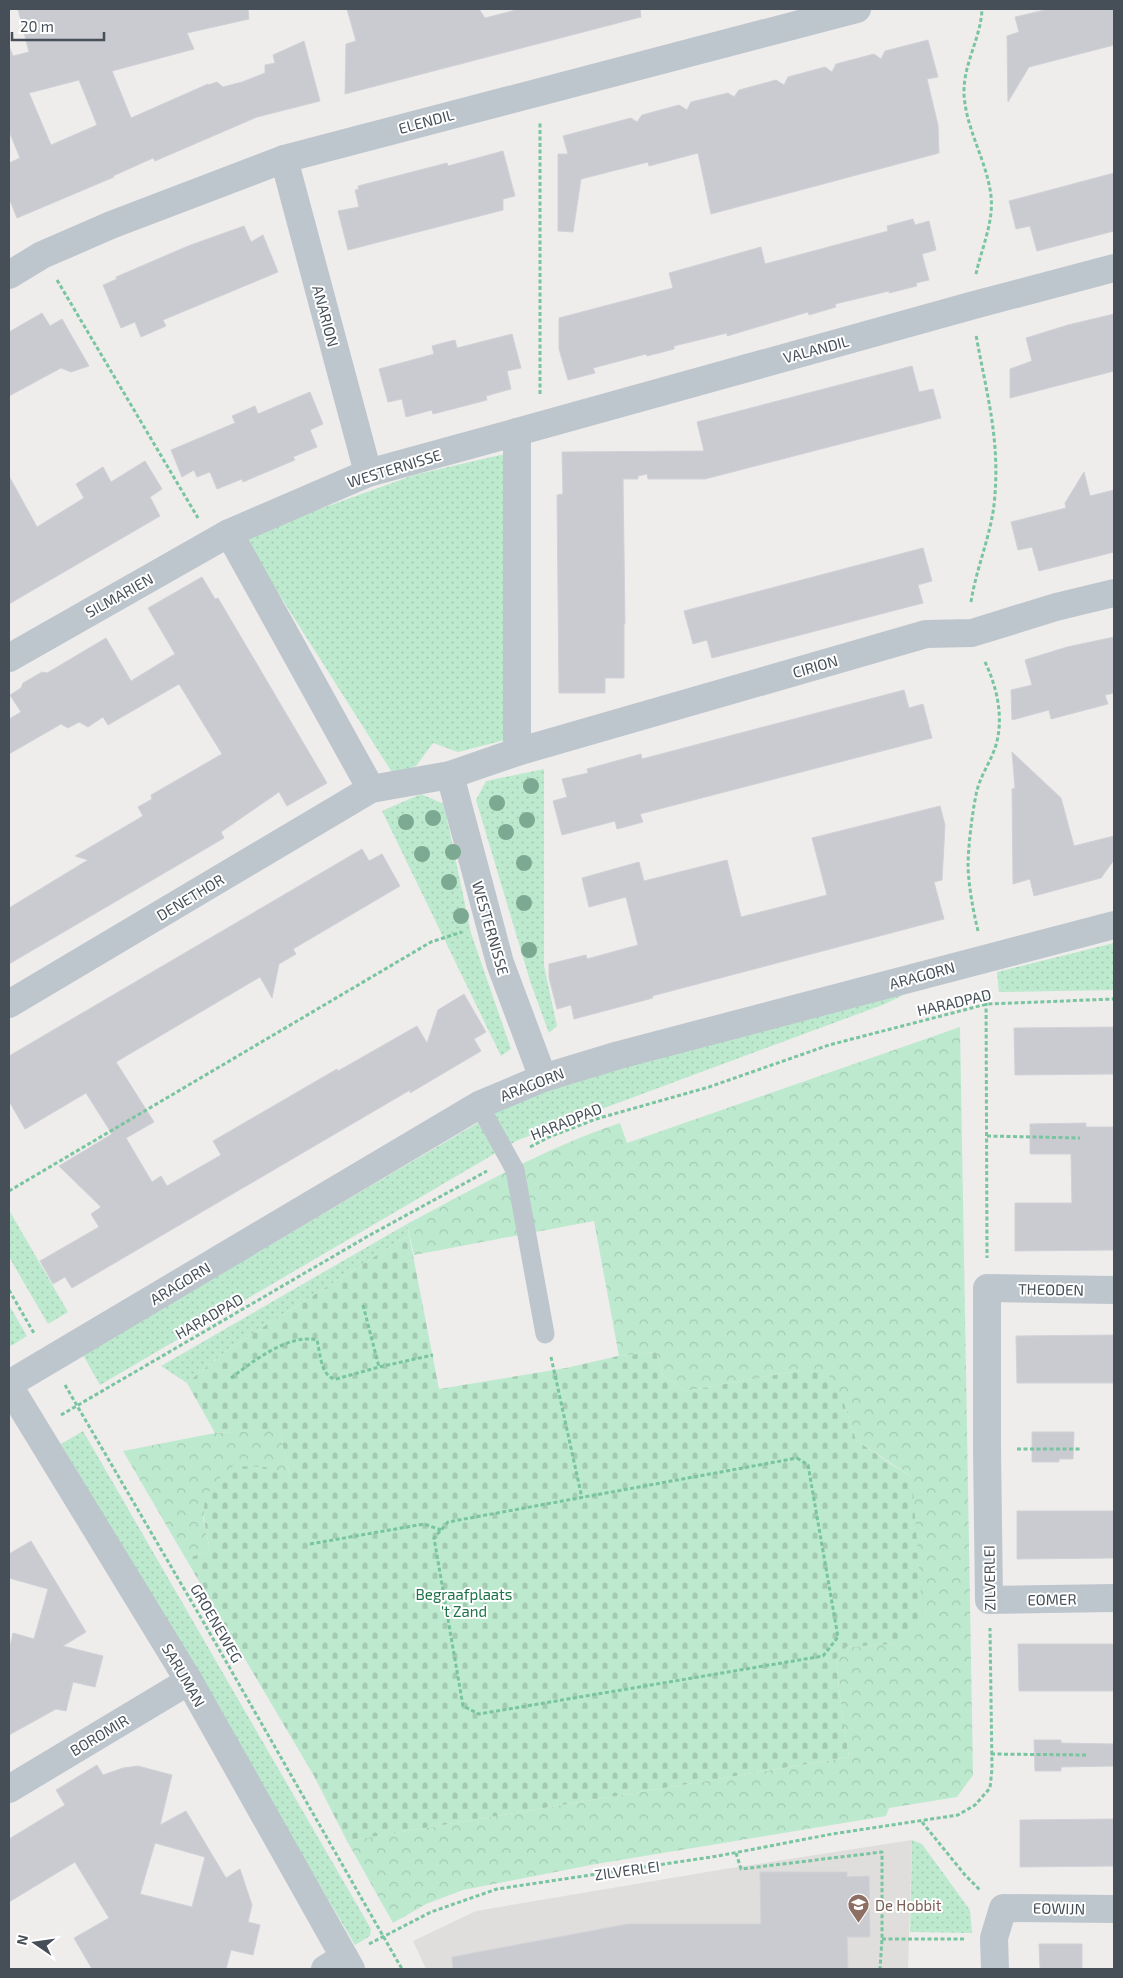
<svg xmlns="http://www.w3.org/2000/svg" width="1123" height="1978" font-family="'Exo 2',sans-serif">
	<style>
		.education { fill: #e0dddd }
		.green { fill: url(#green-dots) }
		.forest { fill: url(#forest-crowns) }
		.cemetery { fill: url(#cemetery-stones) }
		.building { fill: #cacbd1; stroke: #d0d2d7; fill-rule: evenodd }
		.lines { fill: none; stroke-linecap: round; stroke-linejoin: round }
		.path { stroke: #78c59f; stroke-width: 3; stroke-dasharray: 4 2.5; stroke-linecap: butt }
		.service { stroke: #bec6cd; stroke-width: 19 }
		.minor { stroke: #bec6cd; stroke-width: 28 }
		.tree { fill: #7ca992 }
		.labels { text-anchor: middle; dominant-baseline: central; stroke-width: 4; stroke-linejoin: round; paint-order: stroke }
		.street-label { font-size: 15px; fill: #464f58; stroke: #fff }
		.park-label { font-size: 15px; fill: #1d7248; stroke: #fff }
		.education-label { font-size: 15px; fill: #785e54; stroke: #fff; text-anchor: start }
	</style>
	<defs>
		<pattern id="green-dots" width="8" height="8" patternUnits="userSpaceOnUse" patternTransform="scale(1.25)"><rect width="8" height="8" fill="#bdeace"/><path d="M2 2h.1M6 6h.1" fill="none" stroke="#a4cab3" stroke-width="1.8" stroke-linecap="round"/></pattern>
		<pattern id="forest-crowns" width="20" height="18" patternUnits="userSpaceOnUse" patternTransform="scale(1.25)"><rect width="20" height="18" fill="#bdeace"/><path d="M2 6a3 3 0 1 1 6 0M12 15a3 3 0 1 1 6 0" fill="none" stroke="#a4cab3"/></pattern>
		<pattern id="cemetery-stones" width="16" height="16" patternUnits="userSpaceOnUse" patternTransform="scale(1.25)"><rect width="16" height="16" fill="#bdeace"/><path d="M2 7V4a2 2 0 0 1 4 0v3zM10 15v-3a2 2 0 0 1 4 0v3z" fill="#a4cab3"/></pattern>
	</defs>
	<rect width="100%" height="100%" fill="#efecec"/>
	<polygon class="education" points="912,1840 908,1969 426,1969 413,1941 476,1911 725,1869"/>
	<g class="green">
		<polygon points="509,453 513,738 458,752 433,743 416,766 393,774 244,539 270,527 414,475"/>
		<polygon points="544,769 544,966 557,1026 549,1033 531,984 476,800 486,781"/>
		<polygon points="421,794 444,804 471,933 511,1049 501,1056 382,811"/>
		<polygon points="1114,943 1114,990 999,992 997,972"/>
		<polygon points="907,993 885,1004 518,1140 100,1385 83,1355 510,1104 562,1081"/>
		<polygon points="9,1210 68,1312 48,1324 9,1257"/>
		<polygon points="407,1224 409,1235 230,1348 187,1383 161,1366"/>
		<polygon points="9,1305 27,1336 11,1346 9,1343"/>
		<polygon points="83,1431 371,1929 370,1936 355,1945 61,1444"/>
		<polygon points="912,1840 922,1844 970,1910 972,1933 910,1932"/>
	</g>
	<g class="forest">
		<path d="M960 1027 973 1775 957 1797 889 1808 886 1816 596 1864 463 1890 426 1904 393 1923 347 1841 849 1757 841 1708 836 1659 845 1647 894 1644 912 1477 856 1440 845 1406 803 1370 686 1391 663 1376 656 1352 619 1356 594 1221 414 1255 407 1224C477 1187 545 1148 620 1123L627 1143Z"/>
		<polygon points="279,1429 290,1476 265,1467 203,1517 210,1550 186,1559 123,1451 215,1433"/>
	</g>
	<path class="cemetery" d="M409 1235 439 1389 566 1368 618 1356 656 1352 663 1376 686 1391 803 1370 828 1374 845 1406 856 1440 891 1464 912 1477 923 1619 894 1644 846 1647 836 1659 841 1708 849 1757 347 1841 314 1776 186 1559 210 1550C201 1507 197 1497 233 1466L265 1467 290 1475 279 1430 215 1433 187 1383 230 1348Z"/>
	<g class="building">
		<path d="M18 9H248L249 19 187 33 194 49 112 71 131 118 208 84V85L217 82 223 87 242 82 265 73V65L275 63 273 55 304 41 320 101 257 117 155 161 153 158 113 176 114 177 17 218 9 198V163L20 158 9 131V46L13 56 29 52ZM79 80 97 125 51 145 29 93Z"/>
		<polygon points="347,9 479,9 485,18 520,9 640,9 641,17 345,94 346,44 356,41"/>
		<polygon points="1049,9 1114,9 1114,45 1029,67 1008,102 1007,36 1019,32 1015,17"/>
		<polygon points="928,40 938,77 927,79 938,125 939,153 711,214 698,153 649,166 648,162 581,179 573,232 558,231 558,154 568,154 563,136 631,118 637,122 642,115 679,105 687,110 691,102 728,93 734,97 739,90 776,80 784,85 788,77 825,67 832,72 836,64 874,54 881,59 885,51"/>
		<polygon points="503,151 515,196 503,199 503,210 348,250 338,211 359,207 355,190 359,189 358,186 447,163 448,166"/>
		<polygon points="1114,173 1114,231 1037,251 1030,226 1016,229 1009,201"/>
		<polygon points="913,219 915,225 929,221 936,250 922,254 929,280 916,283 917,286 889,293 889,291 835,304 836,307 809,315 808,312 727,336 727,333 674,346 674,349 659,353 647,356 646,354 593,368 595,373 568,380 559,349 559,318 673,288 669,273 761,247 765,264 888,231 887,226"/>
		<polygon points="244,226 251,242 263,235 278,272 163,320 166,326 141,337 135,322 121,328 103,285 117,279 116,277 188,246"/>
		<polygon points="42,313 50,326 62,319 89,366 71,372 61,368 9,396 9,332"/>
		<polygon points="1114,314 1114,371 1010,398 1010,369 1032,361 1026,338 1068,325"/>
		<polygon points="512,334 521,368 507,371 511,389 486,396 487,400 464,406 433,414 432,410 406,417 402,399 388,402 379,369 434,354 432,346 443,343 455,340 457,348"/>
		<polygon points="912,366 919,392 933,389 941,418 705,479 648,479 647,474 638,476 638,479 623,479 625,624 624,624 624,678 605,678 605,693 559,693 557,495 563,494 562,452 704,451 697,422"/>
		<polygon points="310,392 323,424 310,430 317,447 293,457 295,460 243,482 242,479 217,489 210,472 197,477 194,470 182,477 171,450 235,423 232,416 255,406 258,414"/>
		<polygon points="145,461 162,489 150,497 160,516 9,604 9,476 37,527 84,498 76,484 103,467 111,482"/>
		<polygon points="1084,472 1090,496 1114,490 1114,552 1039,571 1032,547 1018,550 1011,522 1066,508 1065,503"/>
		<polygon points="923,548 932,581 918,585 923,603 712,658 707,640 693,644 684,611"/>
		<polygon points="202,577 215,599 218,598 327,783 287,806 279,792 221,832 224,838 9,964 9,908 88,860 75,856 143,816 138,807 152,799 151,795 222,754 179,684 108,725 103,717 88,727 79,722 68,728 61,724 9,754 9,719 21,712 10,695 21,688 23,683 42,672 47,673 106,638 131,681 175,654 148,608"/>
		<polygon points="1114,637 1114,693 1105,695 1108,704 1051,719 1049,710 1012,720 1011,690 1032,685 1025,660 1067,647"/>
		<polygon points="904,690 909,708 923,704 932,738 640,814 643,822 617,829 615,821 562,835 553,801 567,797 562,779 588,773 587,769 641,754 642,759"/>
		<polygon points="1012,752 1061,798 1074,846 1114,836 1114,860 1101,878 1034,896 1030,879 1013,884 1012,789 1015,788"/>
		<polygon points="940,806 945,825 942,880 934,882 944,919 652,996 653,998 574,1019 571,1005 557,1009 549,978 549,964 586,955 587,959 638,945 626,897 589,907 582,878 639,862 644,881 727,860 741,917 827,895 812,838"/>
		<polygon points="362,849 369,861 382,854 400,886 293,949 296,954 279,964 272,998 260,977 116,1062 154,1122 126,1138 152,1182 161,1176 167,1186 221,1155 213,1141 337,1069 338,1071 417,1026 427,1043 438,1010 464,994 486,1032 474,1039 481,1051 410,1093 410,1090 72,1288 65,1277 53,1284 40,1261 99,1227 91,1214 101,1207 59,1166 112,1134 86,1093 25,1129 9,1101 9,1056"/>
		<polygon points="1114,1027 1114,1074 1015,1075 1014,1028"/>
		<polygon points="1086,1123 1086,1127 1113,1127 1114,1250 1015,1251 1015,1203 1072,1203 1071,1154 1030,1154 1030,1124"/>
		<polygon points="1114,1335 1114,1383 1017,1383 1016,1336"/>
		<polygon points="1032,1432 1074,1432 1073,1459 1059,1459 1059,1462 1032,1462"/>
		<polygon points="1017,1511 1114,1511 1114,1558 1017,1559"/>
		<polygon points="31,1541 86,1632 63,1646 103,1656 95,1687 73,1682 66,1711 56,1709 9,1735 9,1651 13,1633 34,1639 48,1589 9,1578 9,1554"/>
		<polygon points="1018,1644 1114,1644 1114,1691 1019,1691"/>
		<polygon points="1034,1740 1061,1740 1061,1743 1114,1744 1114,1766 1061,1767 1061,1771 1035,1771"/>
		<path d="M97 1765 103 1775 123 1768 138 1766 172 1775 160 1825 186 1811 226 1878 240 1869 252 1905 248 1922 260 1925 253 1955 231 1950 226 1969H92L74 1938 109 1918 75 1862 9 1902V1839L65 1805 56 1790ZM155 1843 205 1857 192 1907 140 1894Z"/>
		<polygon points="1114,1819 1114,1866 1020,1867 1020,1820"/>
		<polygon points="760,1872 847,1872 847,1877 869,1876 870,1937 847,1937 848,1969 453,1969 452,1957 628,1924 761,1924"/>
		<polygon points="1039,1944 1082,1944 1082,1969 1040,1969"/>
	</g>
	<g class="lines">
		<g class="path">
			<path d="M976 274C981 250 994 222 991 196 987 161 966 130 964 94 963 64 981 38 982 9"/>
			<polyline points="57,280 198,518"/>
			<polyline points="540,394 540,123"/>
			<path d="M971 602C976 569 990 538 994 505 1001 442 987 396 976 335"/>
			<path d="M978 931C973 910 969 888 968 867 968 848 972 814 976 795 979 777 991 762 996 745 1004 717 997 686 984 660"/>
			<polyline points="986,989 987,1258"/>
			<polyline points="987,1136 1080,1138"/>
			<polyline points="530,1147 549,1137 596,1119 709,1087 829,1045 987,1004 1114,999"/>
			<polyline points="9,1191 431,942 462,932"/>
			<polyline points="9,1290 35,1335"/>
			<polyline points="363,1305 379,1367"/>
			<polyline points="551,1357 582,1498"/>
			<path d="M231 1378C252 1362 289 1333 317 1340 320 1352 321 1378 336 1379L379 1367 433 1355"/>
			<polyline points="65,1385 204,1623 402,1969"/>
			<polyline points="61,1415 370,1235 487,1171"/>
			<polyline points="1017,1449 1082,1449"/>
			<polygon points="797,1458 808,1465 838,1637 823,1656 479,1714 463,1706 434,1538 448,1522"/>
			<polyline points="310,1544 424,1524 441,1530"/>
			<polyline points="991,1754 1086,1755"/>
			<polyline points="922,1822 965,1875 981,1891"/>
			<polyline points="736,1853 741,1869 882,1852 882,1939 880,1969"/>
			<polyline points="882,1939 964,1939"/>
			<polyline points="369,1944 431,1912 497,1889 718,1856 832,1834 958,1815 975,1805 990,1788 992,1769 990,1628"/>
		</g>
		<polyline class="service" points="479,1105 515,1170 545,1334"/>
		<g class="minor">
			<polyline points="284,159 368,473"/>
			<polyline points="9,275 42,255 111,225 284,159 857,9"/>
			<polyline points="517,432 974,305 1114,268"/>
			<polyline points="9,658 229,533"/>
			<polyline points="517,752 926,634 972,633 1056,607 1114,593"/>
			<polyline points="450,775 500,963 543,1078"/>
			<polyline points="9,1004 371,789 450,775 517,752 517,432 368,473 229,533 371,789"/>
			<polyline points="1114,1290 987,1288 987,1449 989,1600 1114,1598"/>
			<polyline points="9,1384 479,1105 543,1078 619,1055 1114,925"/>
			<polyline points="9,1386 189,1681 351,1969"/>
			<polyline points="9,1789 189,1681"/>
			<polyline points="325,1969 344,1957"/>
			<polyline points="995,1969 994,1938 1003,1908 1114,1909"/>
		</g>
	</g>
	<g class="tree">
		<circle cx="531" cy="786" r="8"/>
		<circle cx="497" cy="803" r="8"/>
		<circle cx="433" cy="818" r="8"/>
		<circle cx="527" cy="820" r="8"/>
		<circle cx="406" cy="822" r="8"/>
		<circle cx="506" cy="832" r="8"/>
		<circle cx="453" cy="852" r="8"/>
		<circle cx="422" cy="854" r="8"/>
		<circle cx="524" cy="863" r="8"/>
		<circle cx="449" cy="882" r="8"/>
		<circle cx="524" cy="903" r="8"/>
		<circle cx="461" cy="916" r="8"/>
		<circle cx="529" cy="950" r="8"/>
	</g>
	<defs>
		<symbol id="school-pin" viewBox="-11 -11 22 30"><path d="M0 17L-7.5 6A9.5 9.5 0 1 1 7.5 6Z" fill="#8d6e63" stroke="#fff"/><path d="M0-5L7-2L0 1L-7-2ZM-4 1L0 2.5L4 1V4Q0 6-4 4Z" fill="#fff"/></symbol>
	</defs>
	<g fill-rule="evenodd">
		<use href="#school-pin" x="846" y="1892" width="25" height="34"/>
	</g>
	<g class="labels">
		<g class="street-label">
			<text transform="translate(426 121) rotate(-15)">ELENDIL</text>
			<text transform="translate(326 316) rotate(75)">ANARION</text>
			<text transform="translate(816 349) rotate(-15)">VALANDIL</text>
			<text transform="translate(394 468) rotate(-17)">WESTERNISSE</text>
			<text transform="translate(119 595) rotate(-29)">SILMARIEN</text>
			<text transform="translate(815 666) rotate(-16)">CIRION</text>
			<text transform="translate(190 897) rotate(-31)">DENETHOR</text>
			<text transform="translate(491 928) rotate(74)">WESTERNISSE</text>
			<text transform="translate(922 975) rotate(-15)">ARAGORN</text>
			<text transform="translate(954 1002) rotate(-13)">HARADPAD</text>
			<text transform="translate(532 1084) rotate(-21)">ARAGORN</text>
			<text transform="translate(566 1121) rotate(-22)">HARADPAD</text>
			<text transform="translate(180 1283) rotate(-31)">ARAGORN</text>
			<text transform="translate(1051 1289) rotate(1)">THEODEN</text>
			<text transform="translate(209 1316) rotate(-30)">HARADPAD</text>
			<text transform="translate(989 1578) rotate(-91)">ZILVERLEI</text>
			<text transform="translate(1052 1599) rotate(-1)">EOMER</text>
			<text transform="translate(217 1623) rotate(60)">GROENEWEG</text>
			<text transform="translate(184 1675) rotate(60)">SARUMAN</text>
			<text transform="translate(99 1735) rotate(-31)">BOROMIR</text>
			<text transform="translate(627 1870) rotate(-8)">ZILVERLEI</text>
			<text transform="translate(1059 1908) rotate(1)">EOWIJN</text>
		</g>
		<g class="park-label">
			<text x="464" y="1594">Begraafplaats<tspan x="464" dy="17">'t Zand</tspan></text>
		</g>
		<g class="education-label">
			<text x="875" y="1905">De Hobbit</text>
		</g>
	</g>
	<rect width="1123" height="1978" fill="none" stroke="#464f58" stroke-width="20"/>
	<g transform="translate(35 1943) rotate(283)" stroke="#ffffff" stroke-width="4" paint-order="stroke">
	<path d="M0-4L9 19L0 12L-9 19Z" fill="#464f58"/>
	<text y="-8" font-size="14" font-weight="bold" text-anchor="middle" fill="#464f58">N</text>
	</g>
	<path d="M12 32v8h92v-8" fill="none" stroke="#464f58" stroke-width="2.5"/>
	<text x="20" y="32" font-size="15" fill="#464f58" stroke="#ffffff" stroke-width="4" paint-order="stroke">20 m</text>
</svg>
